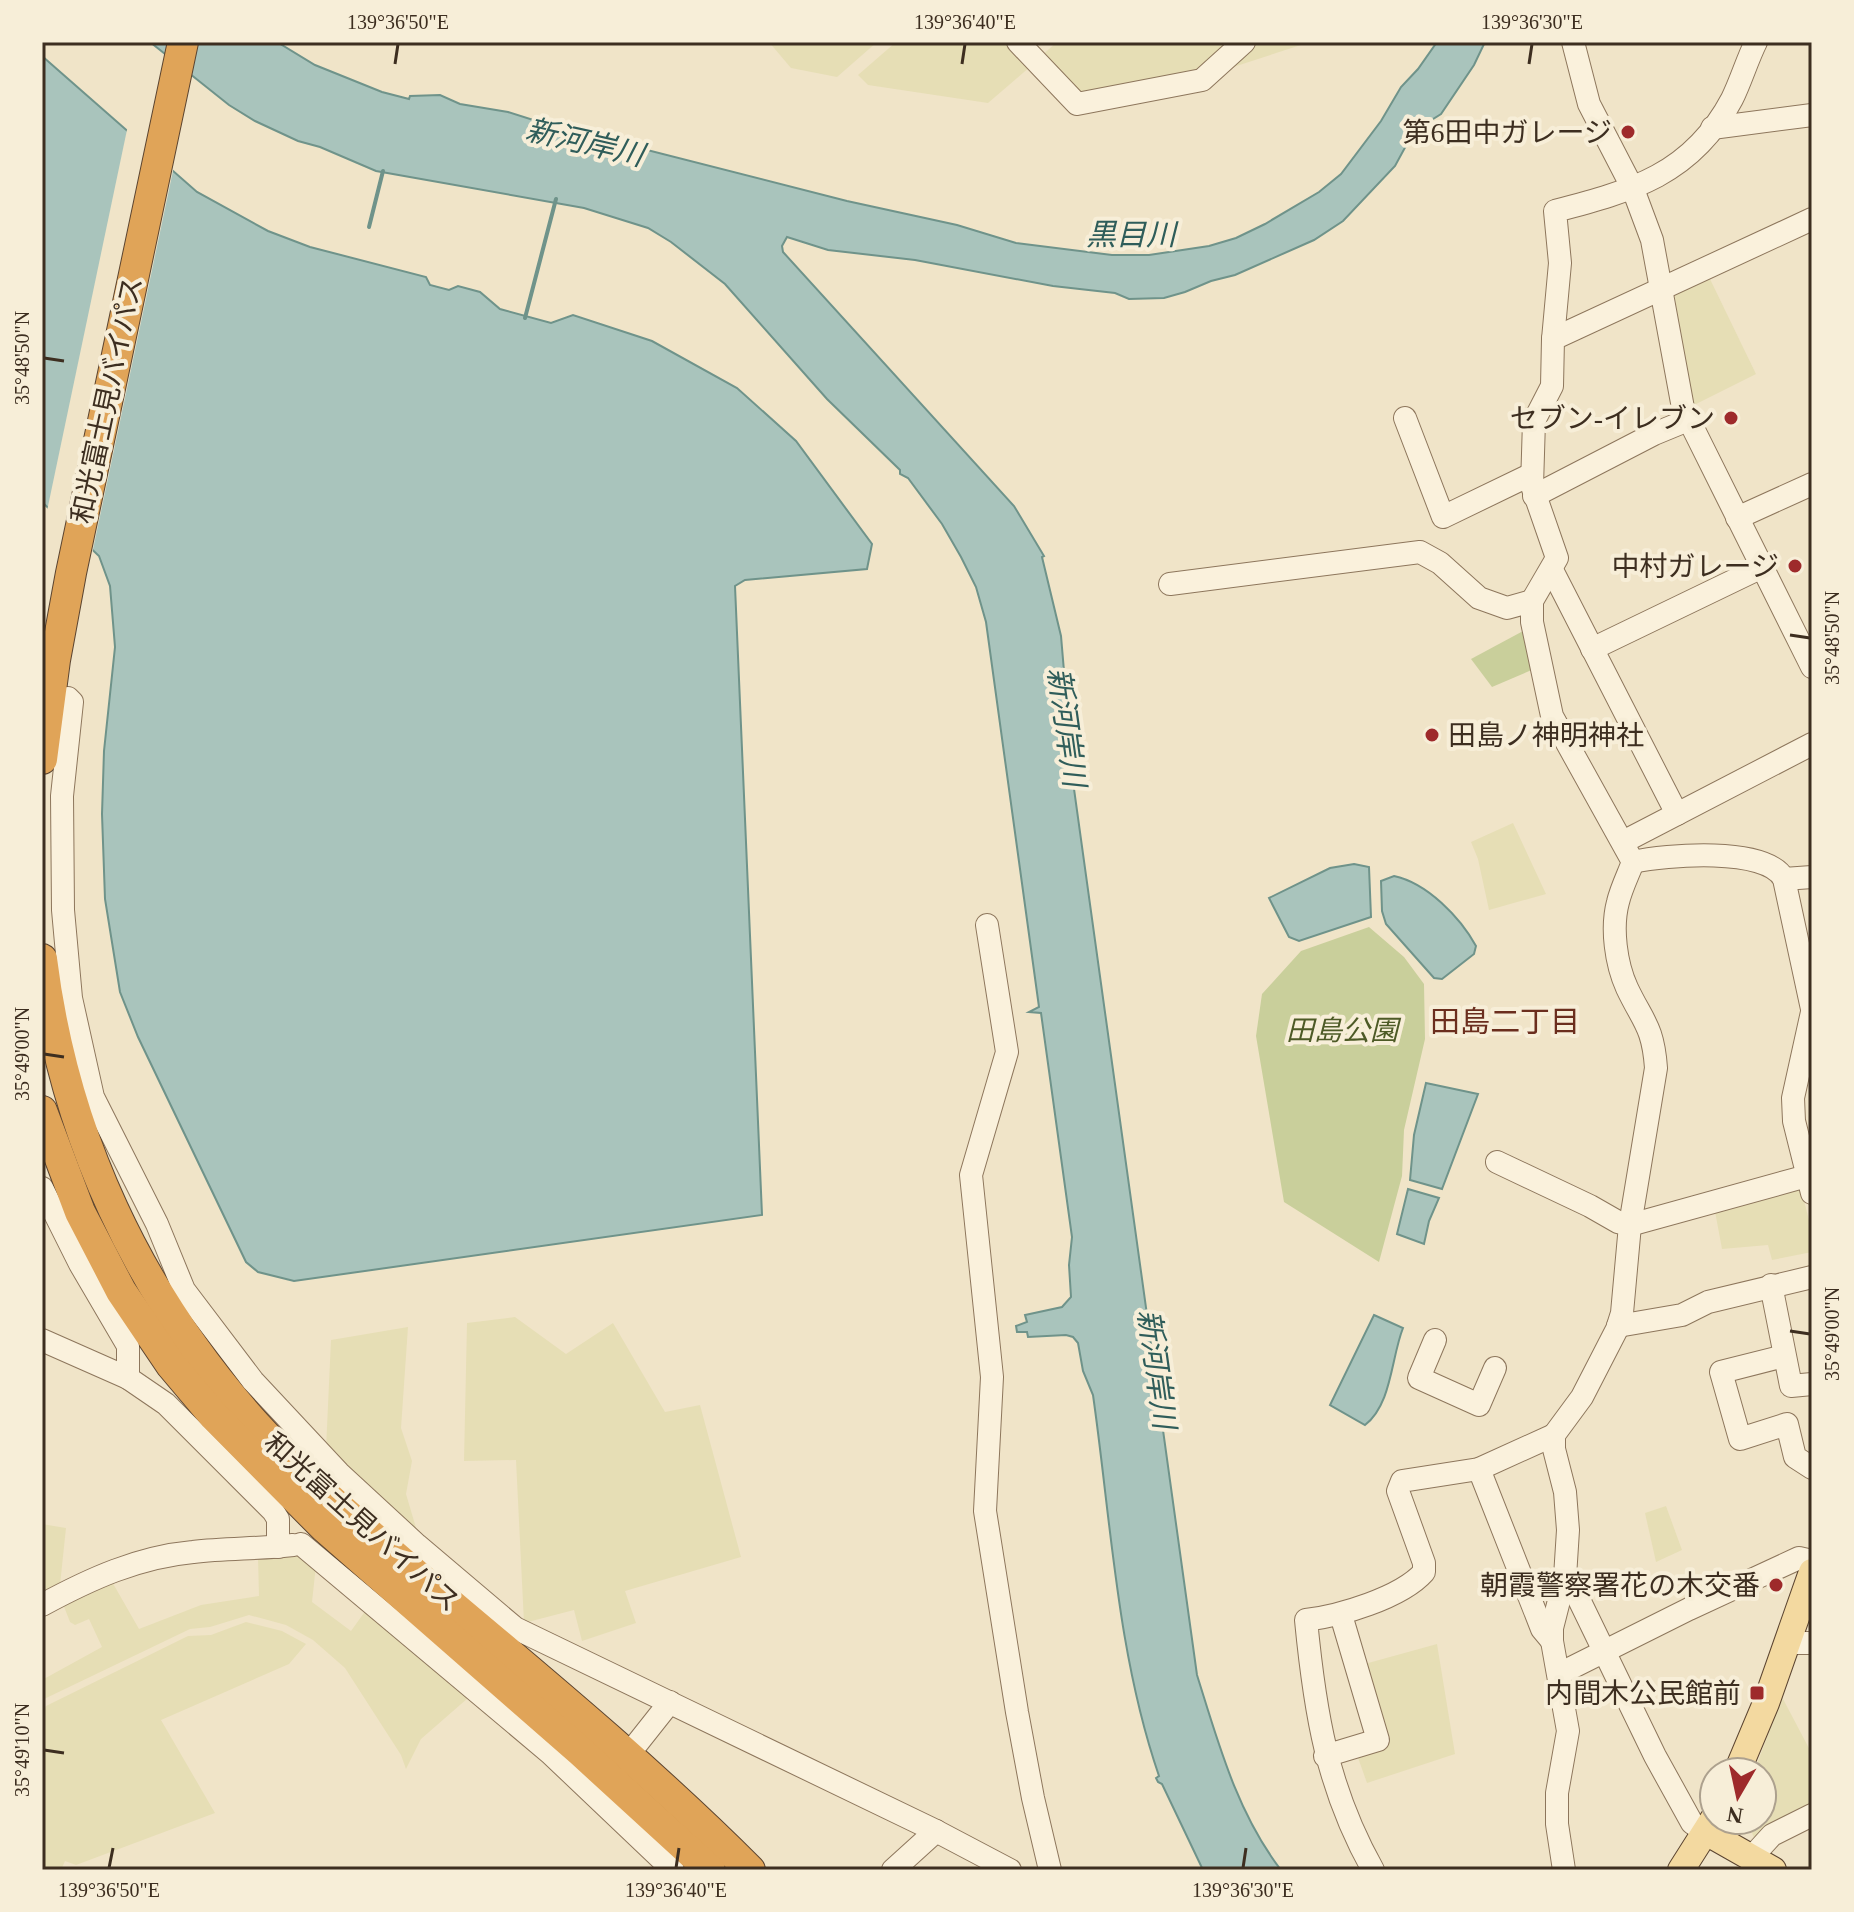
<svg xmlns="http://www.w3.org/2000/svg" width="1854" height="1912" font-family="'Times New Roman','Noto Sans JP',serif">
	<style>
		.farmland { fill: #e6deb5 }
		.green { fill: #c9cf9b }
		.water { fill: #a9c4bc; stroke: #6f938a; stroke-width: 2 }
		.pier { fill: #f0e4c8 }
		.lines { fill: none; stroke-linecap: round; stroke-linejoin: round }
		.stream { stroke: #6f938a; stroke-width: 4 }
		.minor-casing { stroke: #8d765c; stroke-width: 24 }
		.major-casing { stroke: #5b4430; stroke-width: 28 }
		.highway-casing { stroke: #5b4430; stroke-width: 32 }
		.minor { stroke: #faf1dc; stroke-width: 22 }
		.major { stroke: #f3d9a0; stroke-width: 26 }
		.highway { stroke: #e0a458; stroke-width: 30 }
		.ticks { fill: none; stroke: #3d2e20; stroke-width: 3 }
		.poi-dot { fill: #9e2a2b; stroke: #f7eed8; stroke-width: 3 }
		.labels { text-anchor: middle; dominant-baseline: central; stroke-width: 8; stroke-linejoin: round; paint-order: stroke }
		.poi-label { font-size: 28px; fill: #3d2e20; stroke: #f7eed8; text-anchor: end }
		.street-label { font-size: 28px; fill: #3d2e20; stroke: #f7eed8 }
		.park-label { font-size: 28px; font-style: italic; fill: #4d5a26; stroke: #f7eed8 }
		.water-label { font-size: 30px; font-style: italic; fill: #2f5d5a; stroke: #f7eed8 }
		.neighbourhood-label { font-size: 30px; fill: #6b2e1e; stroke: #f7eed8 }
		.neatline { fill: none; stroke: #3d2e20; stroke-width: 3 }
		.ticks-label { font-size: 20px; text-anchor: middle; fill: #3d2e20 }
	</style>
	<rect width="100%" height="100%" fill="#f0e4c8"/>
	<g class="farmland">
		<polygon points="769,42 877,42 837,77 791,68"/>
		<polygon points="896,42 1008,42 1031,66 988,103 868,85 858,75"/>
		<polygon points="1057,42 1230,42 1193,75 1078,100 1039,58"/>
		<polygon points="1254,42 1310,42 1221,71"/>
		<polygon points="1709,277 1756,374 1692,406 1674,293"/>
		<polygon points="1513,823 1546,894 1489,910 1478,859 1471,842"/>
		<polygon points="1801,1189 1812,1232 1812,1252 1772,1260 1768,1245 1722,1249 1714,1206"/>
		<polygon points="515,1317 566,1354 613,1323 665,1412 700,1405 741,1557 625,1591 636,1623 582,1641 574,1610 524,1623 516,1460 464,1461 467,1323"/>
		<polygon points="408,1327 401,1428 412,1461 406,1494 419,1538 326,1449 331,1340"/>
		<polygon points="1666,1506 1682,1550 1656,1562 1645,1513"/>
		<polygon points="42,1524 66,1528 60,1585 42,1596"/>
		<polygon points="305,1555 316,1565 312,1602 351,1631 366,1610 468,1698 421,1739 406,1769 401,1755 345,1668 313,1640 286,1625 249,1615 210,1627 190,1629 42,1700 42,1680 102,1647 89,1619 75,1625 70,1622 63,1604 111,1580 139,1629 201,1605 259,1596 258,1557"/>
		<polygon points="246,1622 282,1631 306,1644 289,1664 161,1720 215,1813 76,1865 65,1861 61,1870 42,1870 42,1719 46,1706 188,1636 211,1635"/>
		<polygon points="1437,1644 1455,1754 1367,1783 1356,1752 1383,1743 1361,1665"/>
		<polygon points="1782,1697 1812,1754 1812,1806 1754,1838 1747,1820 1762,1820 1762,1772 1754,1772"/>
	</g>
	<g class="green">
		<polygon points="1525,630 1534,669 1492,687 1471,659"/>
		<polygon points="1369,927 1404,957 1424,984 1425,1039 1404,1130 1402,1176 1379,1262 1284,1202 1256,1036 1262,994 1301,951"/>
	</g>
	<g class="water">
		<path d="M150 42H277L315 65 382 92 409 99 410 96 440 95 460 104 508 112 549 125 847 201 957 225 1016 243 1112 255H1149L1209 246 1236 238 1265 224 1319 192 1341 174 1381 121 1401 87 1418 69 1437 42H1485L1474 65 1441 114 1414 131 1395 166 1343 221 1314 240 1235 275 1211 281 1185 292 1164 298 1129 299 1115 293 1053 286 915 260 828 250 787 237 782 246 783 252 1014 506 1044 556 1042 557 1061 636 1074 789 1197 1675C1218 1742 1237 1813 1281 1870H1203L1162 1784 1158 1782 1156 1778 1159 1776C1117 1654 1111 1521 1093 1395L1083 1371 1078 1343 1073 1337 1066 1335 1028 1337 1027 1332H1017L1016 1326 1027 1322 1025 1315 1062 1307 1071 1297 1069 1265 1072 1237 1041 1013 1029 1012 1039 1007 986 622 976 587 961 557 942 524 908 478 900 474V470L827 399 725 284 671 242 648 228 584 208 376 171 320 147 298 141 255 121 229 105Z"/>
		<polygon points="42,56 197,192 268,231 310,247 426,277 430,285 449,290 458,286 480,292 500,309 551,323 573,315 652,341 737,388 796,441 872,544 867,569 745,580 735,586 762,1215 294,1281 258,1272 246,1262 138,1037 120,992 105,899 102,814 104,751 115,647 110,586 99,556 42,502"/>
		<polygon points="1354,864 1369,867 1371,917 1299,941 1289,937 1269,898 1330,868"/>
		<path d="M1394 876C1427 883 1460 917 1476 946L1474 954 1442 979 1434 978 1386 924 1382 911 1381 881Z"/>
		<polygon points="1426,1083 1478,1094 1442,1189 1410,1180 1414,1135"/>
		<polygon points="1408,1189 1439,1198 1429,1221 1424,1244 1397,1234"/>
		<path d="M1374 1315 1403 1328C1391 1358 1392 1404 1365 1425L1330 1405Z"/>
	</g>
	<polygon class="pier" points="128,125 174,166 92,554 47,511"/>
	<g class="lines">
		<g class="stream">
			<polyline points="369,227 383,171"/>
			<polyline points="525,318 556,199"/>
		</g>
		<defs>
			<g id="minor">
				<polyline points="1018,42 1077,104 1202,80 1244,42"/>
				<polyline points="1573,42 1589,104 1633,189 1652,240 1683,408 1812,667"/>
				<polyline points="1712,128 1812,115"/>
				<path d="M1553 339 1560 263 1555 211C1631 191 1692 175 1732 99 1741 81 1747 60 1756 42"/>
				<polyline points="1405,418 1443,517 1532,474"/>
				<polyline points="1534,496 1654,434 1688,420"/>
				<polyline points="1737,518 1812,484"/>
				<polyline points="1552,570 1677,814"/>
				<polyline points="1170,584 1420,552 1440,563 1479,598 1507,608 1532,601"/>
				<polyline points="1592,649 1762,567"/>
				<polyline points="68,698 72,702 62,796 63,910 71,998 93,1097 157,1224 184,1290 253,1381 339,1473 417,1545 515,1628 936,1831 1010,1870"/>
				<polyline points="1623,842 1812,744"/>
				<path d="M1633 862C1665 855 1767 846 1784 879L1812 1009"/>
				<polyline points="1784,879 1812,877"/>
				<polyline points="987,925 1007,1052 971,1175 992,1377 985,1511 1017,1712 1033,1798 1050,1870"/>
				<polyline points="1812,1012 1793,1098 1794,1121 1812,1193"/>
				<polyline points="1497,1162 1590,1206 1618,1222 1630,1225 1807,1176"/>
				<polyline points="42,1188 80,1264 128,1346 128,1378"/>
				<polyline points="1771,1285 1791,1386 1812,1384"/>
				<polyline points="1618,1326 1682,1315 1708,1302 1812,1277"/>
				<polyline points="42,1340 128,1378 166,1404 273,1511 278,1519 278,1547"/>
				<polyline points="1435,1340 1419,1378 1479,1405 1495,1368"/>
				<polyline points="1784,1356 1721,1372 1740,1439 1787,1424 1795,1457 1812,1468"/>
				<polyline points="1479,1469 1542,1629 1552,1641"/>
				<polyline points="301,1544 550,1753 673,1870"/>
				<polyline points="1565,1577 1572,1585 1655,1756 1692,1823 1706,1832"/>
				<path d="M42 1605C90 1579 138 1557 193 1552 226 1548 260 1549 293 1545"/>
				<polyline points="1787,1643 1812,1643"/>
				<polyline points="1559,1674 1689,1609 1799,1558 1812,1561"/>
				<polyline points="628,1755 670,1702"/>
				<polyline points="1325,1756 1378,1740 1341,1615"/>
				<polyline points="1751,1858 1772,1835 1812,1815"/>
				<polyline points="893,1870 936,1831"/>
				<path d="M1373 1870C1327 1788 1315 1713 1306 1620 1339 1616 1401 1598 1424 1572V1563L1398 1491 1402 1481 1479 1469 1554 1435"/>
				<path d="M1564 1870 1557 1824V1793L1568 1731 1552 1641V1628L1565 1577 1568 1530 1565 1492 1554 1449V1435L1582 1397 1617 1329 1622 1313 1630 1225 1656 1068C1653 1026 1643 1022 1627 988 1616 964 1611 928 1618 902 1621 889 1628 875 1633 862L1552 716 1532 622V601L1557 558 1532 486 1534 421 1552 386 1553 339 1812 219"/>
			</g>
			<g id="major">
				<polyline points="1737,1772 1766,1703 1812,1572"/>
				<polyline points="1706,1832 1773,1870"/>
				<polyline points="1681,1870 1714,1818"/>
			</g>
			<g id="highway">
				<polyline points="42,759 55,660 71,573 183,42"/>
				<path d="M42 959C64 1135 138 1293 256 1425 310 1485 372 1536 433 1589 541 1680 650 1770 750 1870"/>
				<polyline points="42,1111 80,1212 121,1291 171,1365 214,1416 324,1527 580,1751 710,1870"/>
			</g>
		</defs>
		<use href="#minor" class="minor-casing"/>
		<use href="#major" class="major-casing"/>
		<use href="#highway" class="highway-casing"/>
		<use href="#minor" class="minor"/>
		<use href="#major" class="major"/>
		<use href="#highway" class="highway"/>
	</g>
	<path class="ticks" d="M395 64 398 44M962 64 965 44M1529 64 1532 44M44 358 64 361M1790 635 1810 638M44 1054 64 1057M1790 1331 1810 1334M44 1750 64 1753M109 1868 113 1848M676 1868 679 1848M1243 1868 1246 1848"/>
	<g class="poi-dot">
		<circle cx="1628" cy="132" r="8"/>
		<circle cx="1731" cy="418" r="8"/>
		<circle cx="1795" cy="566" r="8"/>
		<circle cx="1432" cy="735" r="8"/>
		<circle cx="1776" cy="1585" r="8"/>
		<rect x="1749" y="1685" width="16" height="16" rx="4"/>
	</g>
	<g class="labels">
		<g class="poi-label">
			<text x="1612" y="132">第6田中ガレージ</text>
			<text x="1715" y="418">セブン-イレブン</text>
			<text x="1779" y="566">中村ガレージ</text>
			<text x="1448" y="735" text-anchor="start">田島ノ神明神社</text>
			<text x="1760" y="1585">朝霞警察署花の木交番</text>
			<text x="1741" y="1693">内間木公民館前</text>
		</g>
		<g class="street-label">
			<text transform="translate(107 400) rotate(-78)">和光富士見バイパス</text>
			<text transform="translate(362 1522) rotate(42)">和光富士見バイパス</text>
		</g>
		<g class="park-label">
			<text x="1342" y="1030">田島公園</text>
		</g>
		<g class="water-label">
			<text transform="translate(585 142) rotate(13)">新河岸川</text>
			<text x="1131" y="234">黒目川</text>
			<text transform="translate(1067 727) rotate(82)">新河岸川</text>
			<text transform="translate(1157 1369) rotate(82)">新河岸川</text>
		</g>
		<g class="neighbourhood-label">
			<text x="1505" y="1021">田島二丁目</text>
		</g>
	</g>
	<rect width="1854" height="1912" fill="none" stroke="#f7eed8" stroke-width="88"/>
	<g transform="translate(1738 1796) rotate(189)"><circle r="38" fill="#f7eed8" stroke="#ada18e" stroke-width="2"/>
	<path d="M0-6L14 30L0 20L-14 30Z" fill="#9e2a2b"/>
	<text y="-12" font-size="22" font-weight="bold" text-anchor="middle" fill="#3d2e20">N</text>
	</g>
	<rect x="44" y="44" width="1766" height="1824" class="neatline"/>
	<g class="ticks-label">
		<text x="398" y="29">139°36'50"E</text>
		<text x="965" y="29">139°36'40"E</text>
		<text x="1532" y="29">139°36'30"E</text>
		<text transform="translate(22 358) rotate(-90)" y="7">35°48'50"N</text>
		<text transform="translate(1832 638) rotate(-90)" y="7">35°48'50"N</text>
		<text transform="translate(22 1054) rotate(-90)" y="7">35°49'00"N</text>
		<text transform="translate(1832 1334) rotate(-90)" y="7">35°49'00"N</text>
		<text transform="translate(22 1750) rotate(-90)" y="7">35°49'10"N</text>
		<text x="109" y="1897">139°36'50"E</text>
		<text x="676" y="1897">139°36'40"E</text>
		<text x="1243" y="1897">139°36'30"E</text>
	</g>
</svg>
